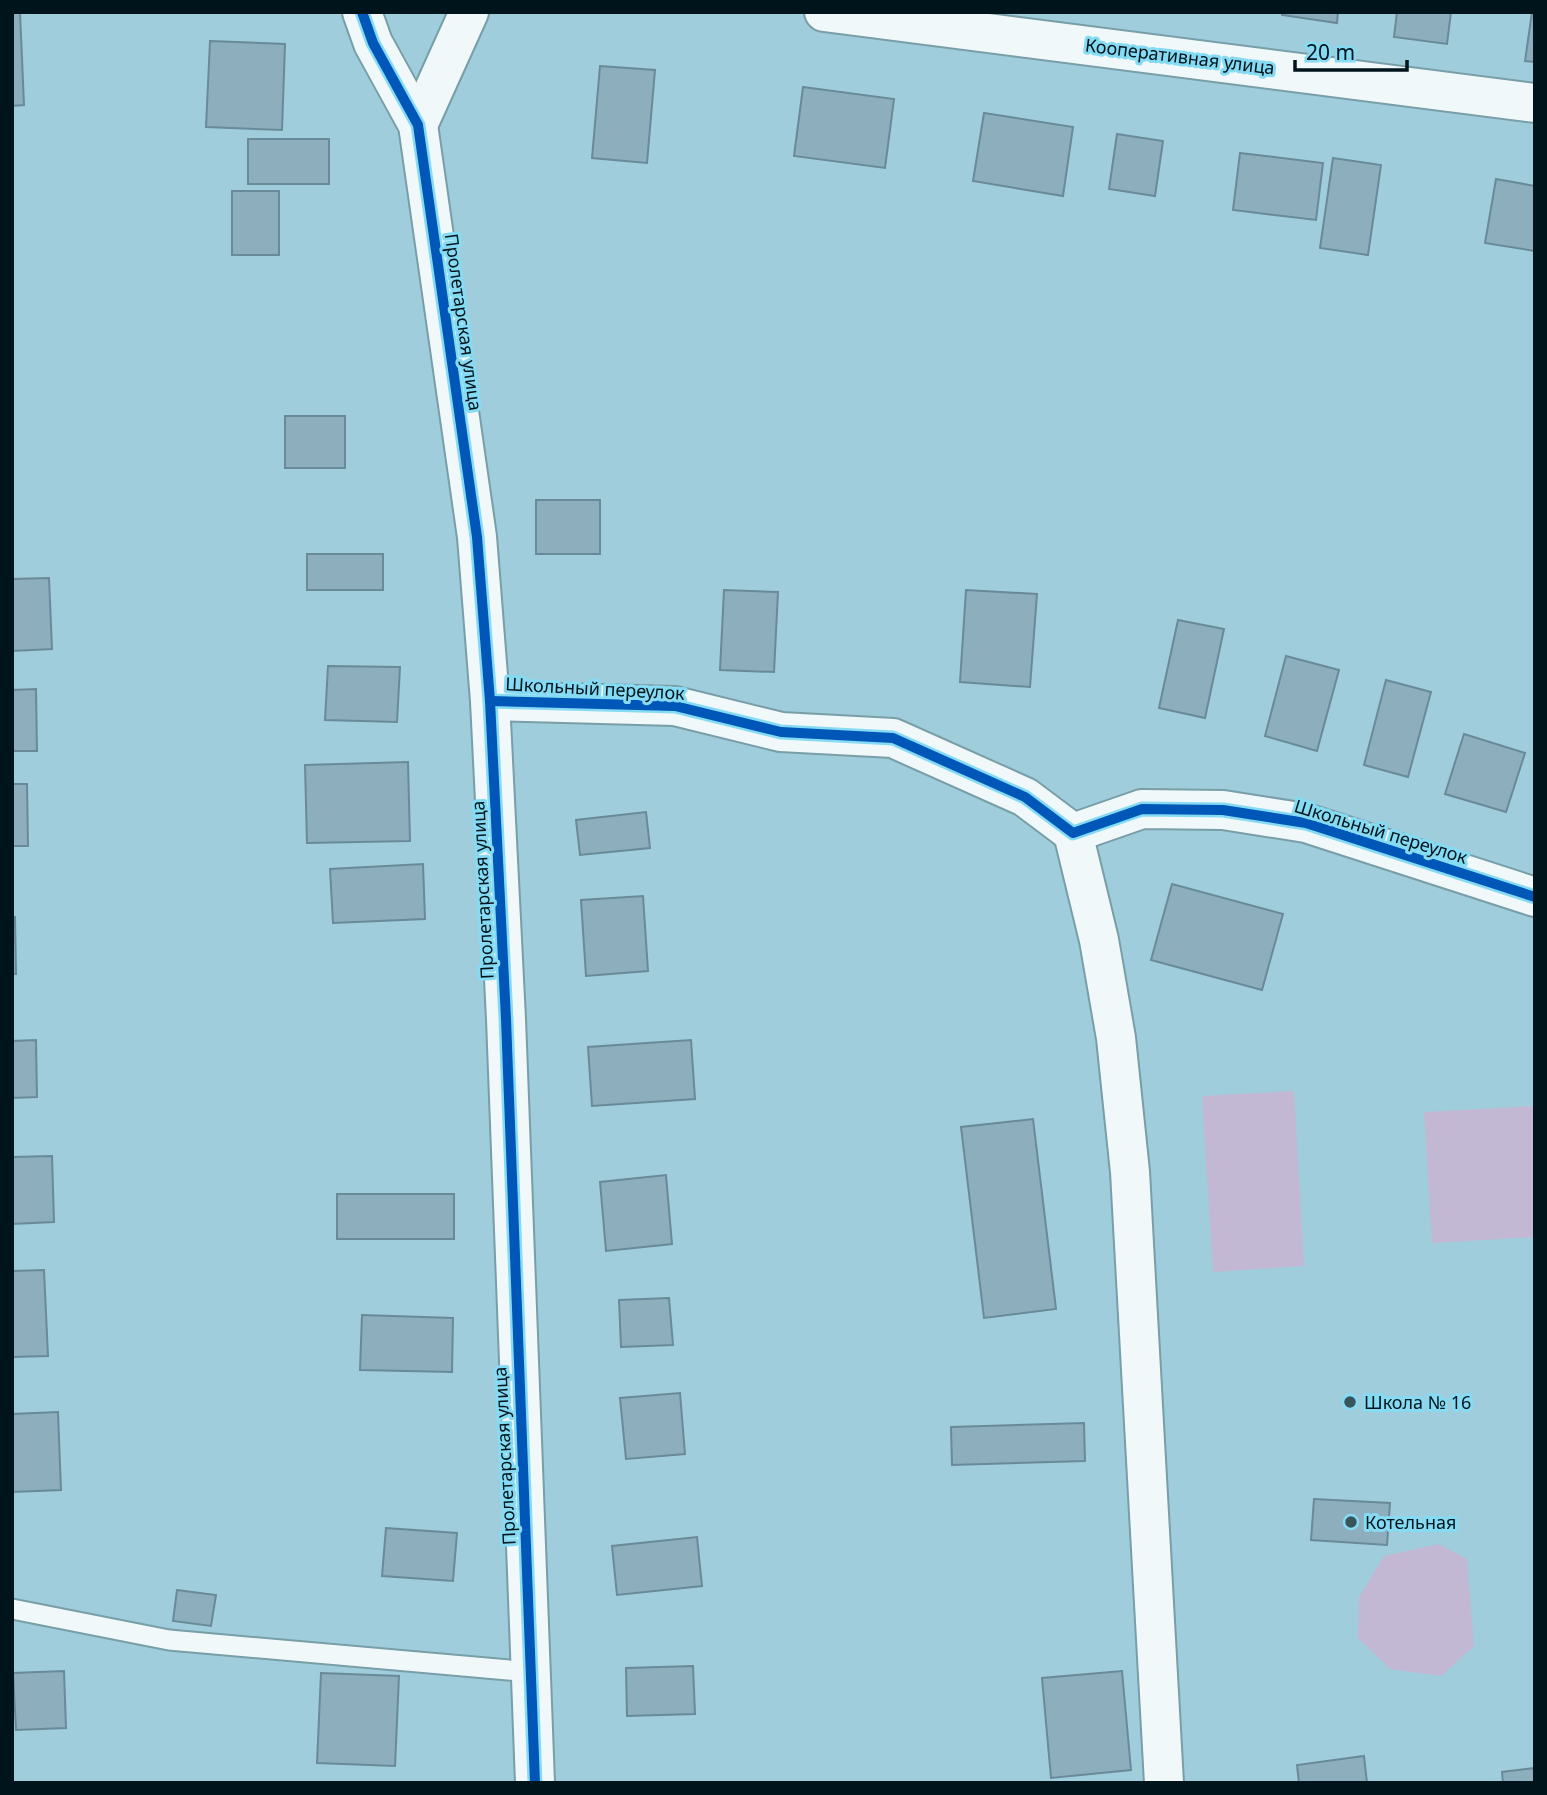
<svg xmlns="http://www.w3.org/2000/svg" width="1547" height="1795" font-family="'Noto Sans',sans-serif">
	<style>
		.green { fill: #c3b8d3 }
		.building { fill: #8daebc; stroke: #698a98; stroke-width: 2 }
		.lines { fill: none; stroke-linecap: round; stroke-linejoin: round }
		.lane-casing { stroke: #789ea8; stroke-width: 23 }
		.street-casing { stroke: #789ea8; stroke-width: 42 }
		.lane { stroke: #f1f8fa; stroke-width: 19 }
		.street { stroke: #f1f8fa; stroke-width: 38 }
		.cycleway-casing { stroke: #86dbf4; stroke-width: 15 }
		.cycleway { stroke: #0057b8; stroke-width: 10 }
		.poi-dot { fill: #38555e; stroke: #86dbf4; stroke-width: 2.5 }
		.labels { text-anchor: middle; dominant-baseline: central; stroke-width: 6; stroke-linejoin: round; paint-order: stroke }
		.street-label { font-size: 18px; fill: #00141b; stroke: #86dbf4 }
		.poi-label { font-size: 18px; fill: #00141b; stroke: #86dbf4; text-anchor: start }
	</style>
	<rect width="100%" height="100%" fill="#9fcddb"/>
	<g class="green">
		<polygon points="1294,1091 1304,1266 1213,1272 1202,1096"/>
		<polygon points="1535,1106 1535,1237 1432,1243 1424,1112"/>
		<polygon points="1439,1544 1467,1559 1474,1646 1441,1676 1390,1669 1358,1638 1359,1597 1384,1556"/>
	</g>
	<g class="building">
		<polygon points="12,12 20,12 24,105 12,106"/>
		<polygon points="1282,12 1338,12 1337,23 1282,15"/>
		<polygon points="1397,12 1451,12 1447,44 1394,37"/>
		<polygon points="1532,12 1535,12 1535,62 1525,61"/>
		<polygon points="210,41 285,44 282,130 206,127"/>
		<polygon points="600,66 655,70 647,163 592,158"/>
		<polygon points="803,87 894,99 885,168 794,156"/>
		<polygon points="984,113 1073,127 1063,196 973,181"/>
		<polygon points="1117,134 1163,141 1155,196 1109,189"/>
		<rect x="248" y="139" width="81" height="45"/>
		<polygon points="1240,153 1323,163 1316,220 1233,210"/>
		<polygon points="1333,158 1381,165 1368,255 1320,248"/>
		<polygon points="1496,179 1535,186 1535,251 1485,243"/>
		<rect x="232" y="191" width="47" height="64"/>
		<rect x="285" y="416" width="60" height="52"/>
		<rect x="536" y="500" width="64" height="54"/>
		<rect x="307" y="554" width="76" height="36"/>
		<polygon points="49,578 52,649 12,651 12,579"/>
		<polygon points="724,590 778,592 774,672 720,670"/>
		<polygon points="966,590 1037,594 1030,687 960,682"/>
		<polygon points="1178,620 1224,629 1205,718 1159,708"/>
		<polygon points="1286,656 1339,670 1317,751 1265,736"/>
		<polygon points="328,666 400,667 397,722 325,720"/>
		<polygon points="1386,680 1431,692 1408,777 1364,765"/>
		<polygon points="36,689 37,751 12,751 12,690"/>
		<polygon points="1464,734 1525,753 1506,812 1445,794"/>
		<polygon points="408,762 410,841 307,843 305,765"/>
		<polygon points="12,784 27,784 28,846 12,846"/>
		<polygon points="646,812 650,848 580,855 576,820"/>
		<polygon points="423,864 425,919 333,923 330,869"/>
		<polygon points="1172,884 1283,914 1262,990 1151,960"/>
		<polygon points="643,896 648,971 586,976 581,900"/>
		<polygon points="12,917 15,917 16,974 12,974"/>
		<polygon points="36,1040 37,1097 12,1098 12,1041"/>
		<polygon points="691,1040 695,1099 592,1106 588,1047"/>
		<polygon points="1033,1119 1056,1309 984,1318 961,1127"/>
		<polygon points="52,1156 54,1222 12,1224 12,1157"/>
		<polygon points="666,1175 672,1244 606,1251 600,1182"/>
		<rect x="337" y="1194" width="117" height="45"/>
		<polygon points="44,1270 48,1356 12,1357 12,1271"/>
		<polygon points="669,1298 673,1345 621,1347 619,1300"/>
		<polygon points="362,1315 453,1318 452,1372 360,1370"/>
		<polygon points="680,1393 685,1454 626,1459 620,1398"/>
		<polygon points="58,1412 61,1490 12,1492 12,1414"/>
		<polygon points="1084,1423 1085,1461 952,1465 951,1427"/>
		<polygon points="1314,1499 1390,1503 1387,1545 1311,1540"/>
		<polygon points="386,1528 457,1533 453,1581 382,1576"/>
		<polygon points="697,1537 702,1586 617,1595 612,1546"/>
		<polygon points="177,1590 216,1595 211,1626 173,1621"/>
		<polygon points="693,1666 695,1714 627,1716 626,1668"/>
		<polygon points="64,1671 66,1728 16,1730 13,1673"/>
		<polygon points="1122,1671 1131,1770 1051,1778 1042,1678"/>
		<polygon points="321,1673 399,1676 395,1766 317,1763"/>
		<polygon points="1364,1756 1367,1783 1299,1783 1297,1765"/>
		<polygon points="1535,1768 1535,1783 1503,1783 1502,1772"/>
	</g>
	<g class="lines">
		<defs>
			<polyline id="lane" points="12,1609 169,1640 531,1672"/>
			<g id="street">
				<polyline points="362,12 373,43 418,125 477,537 490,701 506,1019 535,1783"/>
				<polyline points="824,12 1535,103"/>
				<polyline points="418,125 469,12"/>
				<polyline points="490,701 675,706 781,732 893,738 1025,797 1073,833 1142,809 1223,810 1306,823 1535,897"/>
				<polyline points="1073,833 1099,940 1116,1038 1130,1172 1164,1783"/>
			</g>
		</defs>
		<use href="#lane" class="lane-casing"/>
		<use href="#street" class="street-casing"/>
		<use href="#lane" class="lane"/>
		<use href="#street" class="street"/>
		<defs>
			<g id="cycleway">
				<polyline points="362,12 373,43 418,125 477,537 490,701 506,1019 535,1783"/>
				<polyline points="490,701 675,706 781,732 893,738 1025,797 1073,833 1142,809 1223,810 1306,823 1535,897"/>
			</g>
		</defs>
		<use href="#cycleway" class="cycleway-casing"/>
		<use href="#cycleway" class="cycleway"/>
	</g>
	<g class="poi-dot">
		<circle cx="1350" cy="1402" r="7"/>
		<circle cx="1351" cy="1522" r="7"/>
	</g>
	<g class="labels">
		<g class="street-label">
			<text transform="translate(1180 56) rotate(7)">Кооперативная улица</text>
			<text transform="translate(464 322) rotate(82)">Пролетарская улица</text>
			<text transform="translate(595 688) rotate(3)">Школьный переулок</text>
			<text transform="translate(1381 831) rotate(17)">Школьный переулок</text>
			<text transform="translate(482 890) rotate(-93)">Пролетарская улица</text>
			<text transform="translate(504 1456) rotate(-93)">Пролетарская улица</text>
		</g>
		<g class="poi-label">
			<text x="1364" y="1402">Школа № 16</text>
			<text x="1365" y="1522">Котельная</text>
		</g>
	</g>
	<rect width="1547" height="1795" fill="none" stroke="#00141b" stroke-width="28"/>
	<path d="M1295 60v10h112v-10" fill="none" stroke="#00141b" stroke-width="3.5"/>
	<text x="1306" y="60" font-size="21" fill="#00141b" stroke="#86dbf4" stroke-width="5" paint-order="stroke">20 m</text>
</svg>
